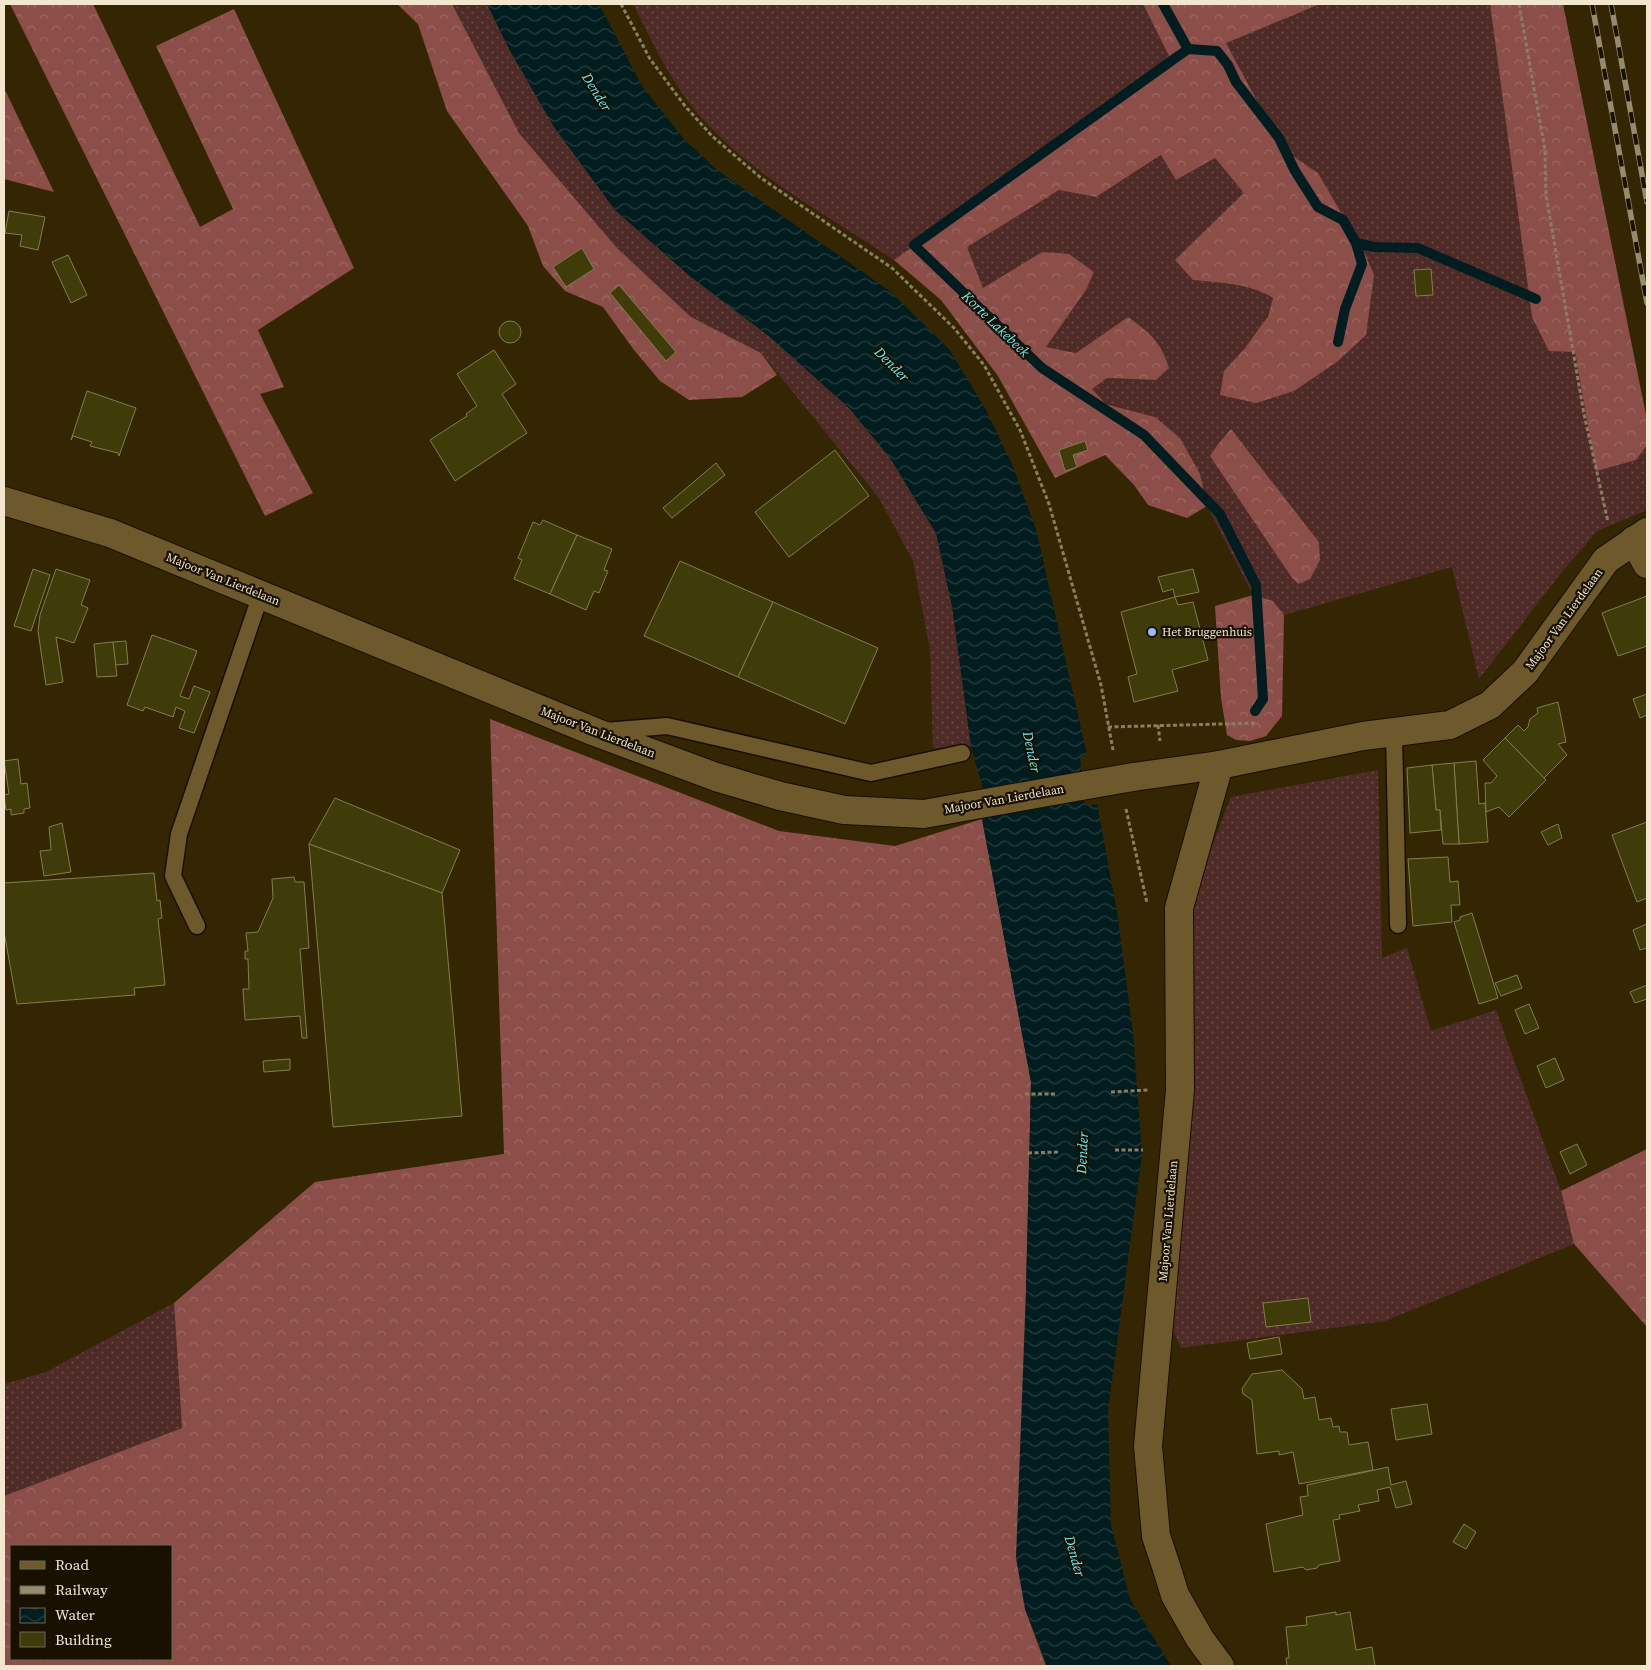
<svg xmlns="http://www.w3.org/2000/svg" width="1651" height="1670" font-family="'Source Serif 4',serif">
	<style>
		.grass { fill: url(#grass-dots); fill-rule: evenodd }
		.forest { fill: url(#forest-crowns); fill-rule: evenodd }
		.water { fill: url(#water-waves) }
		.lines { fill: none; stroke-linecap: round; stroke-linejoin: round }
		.stream { stroke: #021d20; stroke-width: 10 }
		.building { fill: #3f3c0a; stroke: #817e4e }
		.service-casing { stroke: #190f00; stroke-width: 19 }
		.minor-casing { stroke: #190f00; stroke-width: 30 }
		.path { stroke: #8b7e60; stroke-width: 3; stroke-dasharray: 4 2.5; stroke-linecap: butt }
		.service { stroke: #6e592c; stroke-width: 16 }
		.minor { stroke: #6e592c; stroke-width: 28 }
		.rail-casing { stroke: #988b6d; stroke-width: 5.5 }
		.rail { stroke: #181001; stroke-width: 4; stroke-dasharray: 11; stroke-linecap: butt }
		.minor-bridge-casing { stroke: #190f00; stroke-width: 30; stroke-linecap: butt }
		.minor-bridge { stroke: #6e592c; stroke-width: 28 }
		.poi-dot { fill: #96b6fd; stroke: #181001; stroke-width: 2 }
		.labels { text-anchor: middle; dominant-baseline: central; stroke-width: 4.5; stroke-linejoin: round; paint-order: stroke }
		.street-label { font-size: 12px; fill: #f2e6ce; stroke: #181001 }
		.poi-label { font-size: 12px; fill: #f2e6ce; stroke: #181001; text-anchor: start }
		.water-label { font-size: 14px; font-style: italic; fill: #6ae9f8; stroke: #181001 }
	</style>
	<defs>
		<pattern id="grass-dots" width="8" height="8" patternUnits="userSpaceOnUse" patternTransform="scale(1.25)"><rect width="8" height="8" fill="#4f2b28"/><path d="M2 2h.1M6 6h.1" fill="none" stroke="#694a46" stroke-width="1.8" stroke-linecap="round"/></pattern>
		<pattern id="forest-crowns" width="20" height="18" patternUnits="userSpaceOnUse" patternTransform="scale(1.25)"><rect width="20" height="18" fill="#8c4e49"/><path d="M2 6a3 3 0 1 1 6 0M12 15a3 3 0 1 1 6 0" fill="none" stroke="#9d6862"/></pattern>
		<pattern id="water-waves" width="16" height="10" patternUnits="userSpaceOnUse" patternTransform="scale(1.25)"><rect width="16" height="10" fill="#021d20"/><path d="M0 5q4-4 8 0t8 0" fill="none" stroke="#273e3f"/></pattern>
	</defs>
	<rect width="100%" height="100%" fill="#342602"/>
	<g class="grass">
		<polygon points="452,4 487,4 509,49 554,127 615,210 691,277 770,337 849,408 890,458 936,533 952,606 971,746 933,748 930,649 913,561 879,498 761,353 691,317 617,248 519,133"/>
		<path d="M633 4H1143L1173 64 894 260C829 216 754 177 702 118 672 85 653 43 633 4Z"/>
		<path d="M1320 4H1490L1532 317 1575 352 1596 470 1636 460 1647 445V510L1597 531 1561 573 1479 679 1452 567 1284 615 1273 601 1253 595 1207 506 1200 474 1155 417 1106 403 1091 389 1107 378 1156 380 1128 317 1076 353 1046 347 1086 290 1094 272 1042 252 983 288 966 247 1059 190 1096 197 1162 155 1176 180 1215 158 1245 193 1193 280C1220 283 1249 283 1273 298 1266 327 1245 349 1224 371L1256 403 1318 173 1290 154 1278 140 1225 42ZM1231 429 1319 542 1320 560 1298 584 1292 578 1271 546 1218 444Z"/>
		<polygon points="1378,770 1382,958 1407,948 1431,1031 1496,1010 1561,1191 1574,1244 1385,1321 1181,1348 1172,1328 1186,1181 1187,945 1198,883 1231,797"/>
		<polygon points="174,1303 182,1428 4,1496 4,1384 46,1372"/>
	</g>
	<g class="forest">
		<polygon points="10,4 93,4 200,227 233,209 156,46 234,9 354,268 258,330 284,387 260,394 313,493 265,516"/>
		<polygon points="397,4 452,4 519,133 617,248 691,317 761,353 777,375 742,397 689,400 660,381 634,350 603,307 565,291 543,266 528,226 447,111 418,24"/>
		<path d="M1143 4H1320L1226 43 1278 140 1290 154 1318 173 1365 254 1374 275 1366 335 1338 361 1294 391 1256 403 1220 395 1224 371 1245 348 1268 316 1273 298C1249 283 1220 283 1193 280L1175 260 1244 193 1215 158 1176 180 1161 155 1096 197 1059 190 967 247 983 288 1042 252 1069 254 1094 272 1086 290 1046 347 1076 353 1128 317C1150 333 1161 342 1169 368L1156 380 1107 378 1092 389 1106 404 1155 417 1180 438 1200 474 1207 506 1187 518 1148 505 1134 485 1105 455 1055 478 998 376 941 300 894 260 1173 64Z"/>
		<polygon points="1490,4 1563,4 1647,420 1647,445 1636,460 1596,471 1575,352 1549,351 1532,317"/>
		<polygon points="4,88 54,192 4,179"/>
		<polygon points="1231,429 1319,542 1320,560 1310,579 1298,584 1292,578 1210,456 1218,444"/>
		<polygon points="1253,595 1273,601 1284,615 1282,716 1266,736 1250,741 1236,740 1227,735 1221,698 1215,606"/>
		<path d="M490 719 779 831 895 846 982 819 1031 1082 1026 1290 1025 1609 1046 1666H4V1496L182 1428 174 1303 315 1182 504 1154ZM11 1546H171V1659H11Z"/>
		<polygon points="1647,1149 1647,1327 1574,1244 1561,1191"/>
	</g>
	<polygon class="water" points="487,4 599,4 642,86 684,139 717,170 891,292 949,349 985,408 1012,464 1036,529 1087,755 1080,756 1085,806 1097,804 1117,912 1133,1032 1142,1154 1108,1411 1111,1525 1130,1599 1171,1666 1047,1666 1025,1609 1016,1558 1026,1290 1031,1082 982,819 990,815 971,746 952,606 936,533 890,458 849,408 770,337 691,277 615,210 554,127 509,49"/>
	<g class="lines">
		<g class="stream">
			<polyline points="1163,4 1188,49 914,245 1042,368 1144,435 1220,514 1256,585 1263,699 1255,711"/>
			<polyline points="1188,49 1217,51 1228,65 1236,82 1279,138 1295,171 1318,207 1343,220 1356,243 1374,247 1418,248 1536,299"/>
			<polyline points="1338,342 1345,309 1362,264 1356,243"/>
		</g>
	</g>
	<g class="building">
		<polygon points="9,211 45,217 38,250 20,246 22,235 5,233"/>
		<polygon points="582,248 594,269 566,287 553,267"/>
		<polygon points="68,255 87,295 71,303 52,262"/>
		<polygon points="1431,269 1433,295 1416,296 1414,270"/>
		<polygon points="619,285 676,352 666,361 610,293"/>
		<circle cx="510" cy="332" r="11"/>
		<polygon points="494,350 516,384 502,394 527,433 455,481 430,440 467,416 466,414 477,406 457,374"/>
		<polygon points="87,391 136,408 119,456 118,453 90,446 92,442 73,436 71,440"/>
		<polygon points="1085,441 1088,450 1073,455 1077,467 1065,471 1059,450"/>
		<polygon points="835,450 869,496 789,557 755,512"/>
		<polygon points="716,463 725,475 672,518 663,508"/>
		<polygon points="543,520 577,535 550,594 514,579 522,560 518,558 533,522 540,525"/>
		<polygon points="577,535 612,549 604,570 608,571 599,593 594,591 586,610 550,594"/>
		<polygon points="680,561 773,602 738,677 644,636"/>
		<polygon points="33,569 50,575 31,631 14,626"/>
		<polygon points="56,569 90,580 81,605 88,608 74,643 56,637 63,682 46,685 38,631 40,615"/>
		<polygon points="1193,569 1199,592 1175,597 1173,589 1163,592 1158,577"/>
		<polygon points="1647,596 1647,646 1618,656 1602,613"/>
		<polygon points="1175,597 1178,605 1193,602 1208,660 1172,670 1178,691 1134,702 1128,677 1137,674 1121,612"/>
		<polygon points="773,602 878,648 845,724 738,677"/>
		<polygon points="152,635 197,651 180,696 189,699 194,686 210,692 194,733 179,728 185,711 176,707 173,717 145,707 143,711 127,705"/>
		<polygon points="126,641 128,664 115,665 113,642"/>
		<polygon points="113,642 117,676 97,677 94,644"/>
		<polygon points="1647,694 1647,715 1640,718 1633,699"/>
		<polygon points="1558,702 1566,742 1558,744 1567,755 1544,778 1505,738 1518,725 1524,731 1528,727 1530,719 1538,713 1537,708"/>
		<polygon points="1505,738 1546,780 1509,817 1499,807 1486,812 1485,783 1491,783 1497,776 1483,760"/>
		<polygon points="18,759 21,784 27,783 30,808 24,809 24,813 11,815 11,809 6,810 4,795 9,794 4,761"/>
		<polygon points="1476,761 1479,804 1485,803 1488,842 1459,844 1454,763"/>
		<polygon points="1454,763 1459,844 1443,844 1440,810 1436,810 1432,765"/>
		<polygon points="1432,765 1436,810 1440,810 1441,830 1410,833 1407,768"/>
		<polygon points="335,798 460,850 442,893 309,844"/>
		<polygon points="1647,822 1647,898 1637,902 1612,835"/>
		<polygon points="62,823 71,872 44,876 40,851 51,850 49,827"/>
		<polygon points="1558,824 1562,838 1548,845 1541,832"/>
		<polygon points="309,844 442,893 462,1116 333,1127"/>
		<polygon points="1448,857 1450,882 1458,881 1460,905 1451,905 1452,922 1413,926 1408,859"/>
		<polygon points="154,873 157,901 160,900 162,918 158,919 165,985 134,988 135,995 17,1004 4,932 4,883"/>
		<polygon points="294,877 295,882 304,882 309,948 300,949 307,1038 302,1038 300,1016 245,1020 243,989 249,989 248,959 245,959 245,951 248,951 246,933 258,932 273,898 272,879"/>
		<polygon points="1472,913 1498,998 1479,1004 1454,922 1460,920 1460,917"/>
		<polygon points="1647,924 1647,948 1640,950 1633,930"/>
		<polygon points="1517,975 1522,988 1501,996 1495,983"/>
		<polygon points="1647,985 1647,999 1635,1003 1630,992"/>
		<polygon points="1529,1004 1539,1028 1525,1034 1515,1010"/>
		<polygon points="1555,1058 1564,1080 1546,1088 1537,1066"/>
		<polygon points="290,1059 290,1070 264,1072 263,1061"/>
		<polygon points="1577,1144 1587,1165 1570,1174 1560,1152"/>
		<polygon points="1308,1298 1311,1322 1266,1327 1263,1303"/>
		<polygon points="1279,1337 1282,1354 1250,1359 1247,1343"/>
		<polygon points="1282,1370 1302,1389 1304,1399 1315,1397 1319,1420 1331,1418 1333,1427 1339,1426 1340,1432 1347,1432 1349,1445 1368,1442 1373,1470 1299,1484 1293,1452 1279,1455 1279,1451 1257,1454 1252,1400 1243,1394 1242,1389 1252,1374"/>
		<polygon points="1427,1404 1432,1434 1396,1440 1391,1409"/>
		<polygon points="1388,1467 1391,1485 1406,1481 1412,1504 1396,1508 1390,1487 1377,1490 1379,1501 1358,1505 1360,1511 1339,1515 1340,1519 1333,1520 1340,1561 1319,1565 1317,1568 1306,1570 1303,1567 1274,1572 1266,1524 1303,1515 1300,1497 1308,1496 1307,1485"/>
		<polygon points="1464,1524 1476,1532 1466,1549 1453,1542"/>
		<polygon points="1336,1612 1336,1615 1350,1612 1356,1650 1372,1647 1375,1666 1287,1666 1286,1658 1289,1658 1286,1627 1307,1625 1306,1617"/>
	</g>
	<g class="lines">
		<defs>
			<g id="service">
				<polyline points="605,731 667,726 871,773 962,753"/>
				<polyline points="1394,732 1398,925"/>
				<polyline points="197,926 173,876 179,834 261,594"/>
			</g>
			<g id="minor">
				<polyline points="4,501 110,533 595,732 716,777 780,796 844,810 924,814 1087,785"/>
				<polyline points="1634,540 1647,564"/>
				<polyline points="1219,765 1179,908 1180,1090 1148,1446 1156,1536 1166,1566 1175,1595 1200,1639 1220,1666"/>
				<polyline points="1133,777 1219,765 1363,736 1450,725 1490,705 1525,672 1606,560 1647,532"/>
			</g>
		</defs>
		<use href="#service" class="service-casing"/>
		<use href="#minor" class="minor-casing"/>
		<g class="path">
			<polyline points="621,4 650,59 685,106 712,136 761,178 892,268 954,328 984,365 1020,430 1049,504 1101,685 1113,750"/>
			<polyline points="1519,4 1545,150 1546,195 1584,414 1608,522"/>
			<polyline points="1158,725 1160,741"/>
			<polyline points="1108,727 1258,723"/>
			<polyline points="1126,809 1147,903"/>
			<polyline points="1111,1092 1148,1090"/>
			<polyline points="1025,1094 1056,1094"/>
			<polyline points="1115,1150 1143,1150"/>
			<polyline points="1028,1153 1058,1152"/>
		</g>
		<use href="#service" class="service"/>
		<use href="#minor" class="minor"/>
		<defs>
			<g id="rail">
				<polyline points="1592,4 1647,303"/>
				<polyline points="1611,4 1647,202"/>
			</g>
		</defs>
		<use href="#rail" class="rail-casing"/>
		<use href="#rail" class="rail"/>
		<defs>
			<polyline id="minor-bridge" points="1087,785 1133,777"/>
		</defs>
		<use href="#minor-bridge" class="minor-bridge-casing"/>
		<use href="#minor-bridge" class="minor-bridge"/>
	</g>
	<circle class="poi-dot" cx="1152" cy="632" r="5"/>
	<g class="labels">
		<g class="street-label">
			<text transform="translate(223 579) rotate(22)">Majoor Van Lierdelaan</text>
			<text transform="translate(1564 619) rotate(-54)">Majoor Van Lierdelaan</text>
			<text transform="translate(598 732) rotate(21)">Majoor Van Lierdelaan</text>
			<text transform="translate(1004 799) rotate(-10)">Majoor Van Lierdelaan</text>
			<text transform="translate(1168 1221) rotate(-85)">Majoor Van Lierdelaan</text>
		</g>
		<g class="poi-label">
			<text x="1162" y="632">Het Bruggenhuis</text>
		</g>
		<g class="water-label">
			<text transform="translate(597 92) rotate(58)">Dender</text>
			<text transform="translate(996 324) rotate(44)">Korte Lakebeek</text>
			<text transform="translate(892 364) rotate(45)">Dender</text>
			<text transform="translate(1032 752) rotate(78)">Dender</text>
			<text transform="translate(1082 1153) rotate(-87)">Dender</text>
			<text transform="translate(1075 1556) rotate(74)">Dender</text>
		</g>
	</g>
	<rect width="1651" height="1670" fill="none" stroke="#f2e6ce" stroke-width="10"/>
	<rect x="10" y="1545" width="162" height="115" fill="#181001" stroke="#6f6653"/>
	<rect x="20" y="1561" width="25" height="8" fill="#6e592c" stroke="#6f6653"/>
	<text x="55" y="1570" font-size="15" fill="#f2e6ce">Road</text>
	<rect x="20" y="1586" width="25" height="8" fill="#988b6d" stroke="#6f6653"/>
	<text x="55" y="1595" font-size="15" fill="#f2e6ce">Railway</text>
	<rect x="20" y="1608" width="25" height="15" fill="url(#water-waves)" stroke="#6f6653"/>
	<text x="55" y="1620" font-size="15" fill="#f2e6ce">Water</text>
	<rect x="20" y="1632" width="25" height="15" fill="#3f3c0a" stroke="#6f6653"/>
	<text x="55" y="1645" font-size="15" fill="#f2e6ce">Building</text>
</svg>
